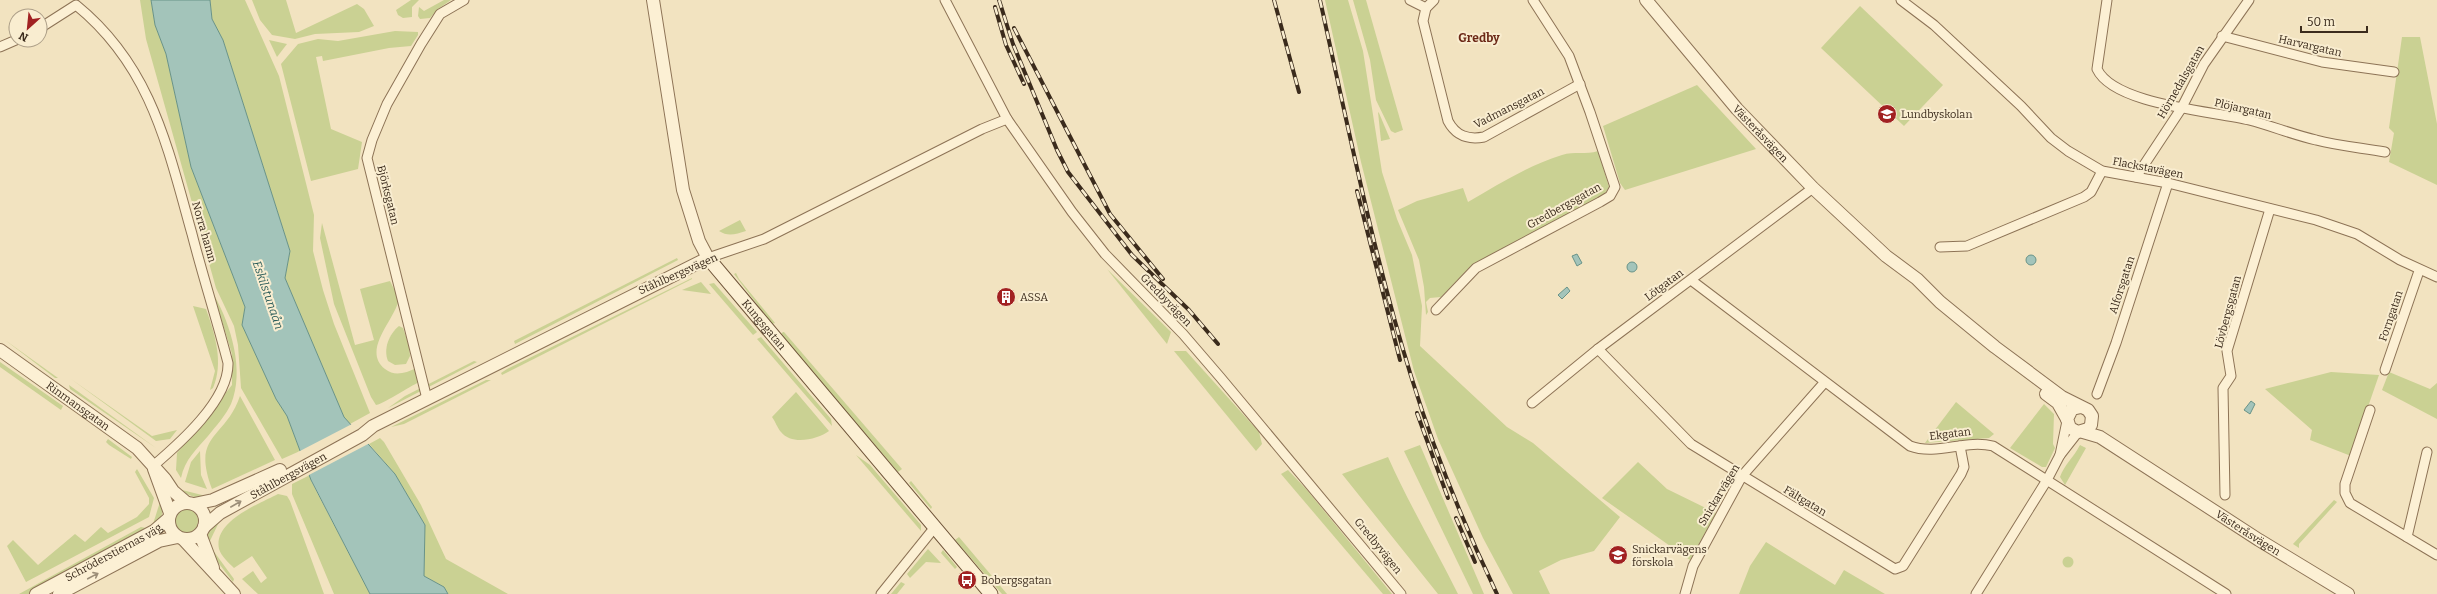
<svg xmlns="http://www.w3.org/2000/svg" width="2437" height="594" font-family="Bitter,serif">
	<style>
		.green { fill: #cad193 }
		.water { fill: #a3c4ba; stroke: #699388 }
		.pier { fill: #f2e3c0 }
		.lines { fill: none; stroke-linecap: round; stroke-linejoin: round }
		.minor-casing { stroke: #8d7356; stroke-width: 11 }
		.tertiary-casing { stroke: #8d7356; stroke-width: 14 }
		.secondary-casing { stroke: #6f5439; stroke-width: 15 }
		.minor { stroke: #fcf0d4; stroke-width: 9 }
		.tertiary { stroke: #fcf0d4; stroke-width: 12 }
		.secondary { stroke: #fcf0d4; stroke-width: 13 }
		.rail-casing { stroke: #3b2b1c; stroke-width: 4 }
		.rail { stroke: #f9edd0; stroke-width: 2.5; stroke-dasharray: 8; stroke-linecap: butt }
		.oneway { stroke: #9c8e78 }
		.labels { text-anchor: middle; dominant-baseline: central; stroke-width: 4; stroke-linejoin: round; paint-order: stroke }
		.street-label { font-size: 11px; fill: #3b2b1c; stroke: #f9edd0 }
		.poi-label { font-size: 11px; fill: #3b2b1c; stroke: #f9edd0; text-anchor: start }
		.neighbourhood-label { font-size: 12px; font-weight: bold; fill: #6c2917; stroke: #f9edd0 }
		.water-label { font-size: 12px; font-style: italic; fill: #2a5c59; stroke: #f9edd0 }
	</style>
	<rect width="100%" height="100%" fill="#f2e3c0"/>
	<g class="green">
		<polygon points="140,0 151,0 155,25 166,54 191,167 245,307 242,325 276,399 287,416 300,451 282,459 241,388 238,345 234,326 216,288 146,39"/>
		<polygon points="210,0 245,0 279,76 314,215 313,251 323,290 334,324 370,413 350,424 344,417 285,278 290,251 223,40 212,19"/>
		<polygon points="252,0 286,0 296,33 357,4 364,9 374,26 359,32 315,34 295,39 272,35 260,20"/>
		<polygon points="411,0 419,0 412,7 412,17 403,18 398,15 396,10"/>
		<polygon points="444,0 451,0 438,9 430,18 420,19 418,16 419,7 424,11"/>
		<polygon points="1325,0 1348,0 1363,51 1382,172 1397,219 1412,255 1422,306 1420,346 1507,427 1533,443 1620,517 1594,551 1561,560 1539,571 1550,594 1513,594 1483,538 1438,439 1414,371 1361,162"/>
		<polygon points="1353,0 1366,0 1403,130 1395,133 1391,131 1376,100 1370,60"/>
		<polygon points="1860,6 1943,85 1904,126 1821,48"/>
		<polygon points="395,31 418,32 418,35 411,46 389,48 323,61 322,56 316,57 331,129 362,142 358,169 311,181 281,64 298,44 318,39 338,41"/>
		<polygon points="2402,37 2420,37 2437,124 2437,185 2389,162 2394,133 2389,128"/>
		<polygon points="269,40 287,44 277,57"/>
		<polygon points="1697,85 1756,149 1625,190 1620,183 1603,126"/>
		<polygon points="1378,112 1379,113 1390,139 1381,141"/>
		<path d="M1598 151 1609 187 1604 195 1482 260 1468 269 1441 297 1430 298 1426 302 1428 312 1426 315 1424 287 1419 260 1398 210 1417 201 1463 188 1468 202C1498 185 1529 165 1562 155 1574 151 1586 155 1598 151Z"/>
		<path d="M740 220 746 231C736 234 728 237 719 231Z"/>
		<path d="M322 223 355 345 374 340 360 289 390 281 399 299C395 320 361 350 385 369 395 377 405 373 417 368L419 382C411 386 381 405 376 405L371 397 334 304 320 238Z"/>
		<polygon points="677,258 678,260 515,344 514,341"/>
		<polygon points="1107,269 1171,332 1167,344"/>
		<polygon points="736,273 739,279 775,323 772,324 734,274"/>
		<polygon points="692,278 692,279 502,375 501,373 507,369"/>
		<polygon points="701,282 711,294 682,290"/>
		<polygon points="714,283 757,332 753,335 709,284"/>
		<path d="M214 295C231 325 245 371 231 404 226 415 216 426 208 436 196 450 185 459 181 478L176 470 177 453 232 385V354Z"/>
		<path d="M193 306 206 309C215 334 224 363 213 388L210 390 215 371Z"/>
		<path d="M399 326 403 328 409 345 410 356 406 364 395 365 388 361C383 349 389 334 399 326Z"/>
		<polygon points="783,332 784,332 902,469 898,472 788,343 781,334"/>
		<polygon points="761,337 831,419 832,426 757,339"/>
		<polygon points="5,340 58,378 55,378"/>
		<polygon points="1174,351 1186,351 1259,432 1262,444 1256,451"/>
		<polygon points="474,361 477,362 388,408 405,396"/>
		<polygon points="0,362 63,406 61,410 0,367"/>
		<polygon points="2331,372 2379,375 2351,456 2310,440 2312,430 2265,389"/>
		<polygon points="2389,372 2430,389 2437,383 2437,419 2382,390"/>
		<polygon points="71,379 152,436 177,430 170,439 156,441"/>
		<polygon points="486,380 491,380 404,424 391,427"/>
		<polygon points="69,385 156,448 70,389"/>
		<path d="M796 392 829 431C818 439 792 446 781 432 778 429 775 421 772 417Z"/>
		<path d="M240 396 275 460 212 489C191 433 225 440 240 396Z"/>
		<polygon points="1956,402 1994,434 1989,438 1925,443"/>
		<polygon points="2044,404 2054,414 2053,444 2055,448 2046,467 2042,467 2010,448"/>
		<polygon points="380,438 384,442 421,505 446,559 508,594 448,594 444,587 424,576 425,525 395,474 369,444"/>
		<polygon points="108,439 132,457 131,459 109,445 106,442"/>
		<polygon points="1420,445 1484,594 1473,594 1404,451"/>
		<path d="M2080 445 2086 448 2065 485 2060 477C2064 465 2074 457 2080 445Z"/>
		<polygon points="200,451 201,475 207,489 185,482 191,462"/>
		<polygon points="856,455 870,465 921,525 921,531"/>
		<path d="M1388 457C1409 504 1435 548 1458 594H1438L1342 474Z"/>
		<polygon points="1638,462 1667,489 1716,513 1690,560 1602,498"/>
		<polygon points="137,469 154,498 149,517 26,582 7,546 13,540 38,565 75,534 85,542 101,527 108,533 137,517 149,504 149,498 135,472"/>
		<polygon points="1288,470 1307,490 1392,594 1383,594 1281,474"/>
		<polygon points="310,475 311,481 370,594 334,594 292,494 292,484"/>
		<polygon points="911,481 932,507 931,509 909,483"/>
		<polygon points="182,490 206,496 202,500 179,491"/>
		<path d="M278 494 287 496 290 501 324 594H258L242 579 253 571 261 583 267 578 252 556 234 568C229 563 221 556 219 549 213 521 259 504 278 494Z"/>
		<polygon points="2334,500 2337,502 2299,544 2299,548 2293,544"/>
		<polygon points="160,502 164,508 160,520 153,524"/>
		<circle cx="186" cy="521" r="12"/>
		<path d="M220 520 208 545C205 535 211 524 220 520Z"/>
		<polygon points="141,527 146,528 147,530 29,594 19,594"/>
		<polygon points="959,537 1007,594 1002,594 955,540"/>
		<polygon points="1766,542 1835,585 1844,570 1885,594 1739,594 1750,566"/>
		<polygon points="212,549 234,579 233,582 210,552"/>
		<polygon points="928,549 941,563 926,562 910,578 907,574"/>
		<polygon points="943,550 957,567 955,569 941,553"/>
		<circle cx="2068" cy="562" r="5.5"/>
		<polygon points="901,582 905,584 897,594 891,594"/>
	</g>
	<g class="water">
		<polygon points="151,0 210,0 212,19 223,40 290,251 285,278 344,417 395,474 425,525 424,576 444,587 448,594 370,594 311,480 287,416 276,399 242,325 245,307 191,167 166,54 155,25"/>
		<polygon points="1577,254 1582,263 1577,266 1572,256"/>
		<circle cx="2031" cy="260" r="5"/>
		<circle cx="1632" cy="267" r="5"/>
		<polygon points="1567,287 1570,291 1562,299 1558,295"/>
		<polygon points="2251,401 2255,404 2250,414 2244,410"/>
	</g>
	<polygon class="pier" points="352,424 370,443 307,476 298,452"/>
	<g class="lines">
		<defs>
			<g id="minor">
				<polyline points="945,0 1007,119 1072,212 1105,254 1183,334 1220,377 1401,594"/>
				<polyline points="1410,0 1426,8"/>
				<path d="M1434 0 1426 8 1423 21 1448 121C1456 136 1468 140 1484 137L1580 84"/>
				<polyline points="1901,0 1934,25 2021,106 2051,138 2068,151 2102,171 2168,183 2316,220 2357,234 2400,260 2437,277"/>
				<path d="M2107 0 2097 69C2114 105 2213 111 2249 120 2272 126 2294 135 2316 140 2339 146 2363 148 2385 152"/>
				<path d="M40 28 76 5C151 66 167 145 192 234 203 277 217 320 228 363 229 400 180 443 153 466"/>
				<polyline points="2222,36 2322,62 2394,72"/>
				<polyline points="0,47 16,40"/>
				<polyline points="2136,177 2181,109 2204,64 2249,0"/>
				<polyline points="1940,247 1967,246 2084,197 2091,192 2102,171"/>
				<polyline points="708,258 764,239 982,129 1007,119"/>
				<path d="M1691 280 1910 446C1937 456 1965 439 1993 446L2226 594"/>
				<polyline points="1436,310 1476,268 1600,202 1610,196 1615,187 1590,112 1569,56 1533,0"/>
				<polyline points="1598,349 1691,444 1895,569 1903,566 1961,474 1964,467 1960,446"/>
				<polyline points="2385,370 2419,271"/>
				<polyline points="2097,394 2116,343 2168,183"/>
				<polyline points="427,399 367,158 372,140 387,104 421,44 440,14 464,0"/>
				<polyline points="1532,403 1598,349 1813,188"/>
				<polyline points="2370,410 2345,484 2345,493 2350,503 2437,555"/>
				<polyline points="2060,455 2067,421"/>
				<polyline points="2225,495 2223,388 2231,376 2227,351 2270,209"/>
				<polyline points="2407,537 2427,452"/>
				<polyline points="881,594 935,527"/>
				<polyline points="1685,594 1693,566 1742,476 1824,383"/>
				<polyline points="1976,594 2047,480 2060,455 2078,432"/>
			</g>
			<g id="tertiary">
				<path id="s1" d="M1646 0 1737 109 1813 188 1886 256 1917 279 1940 302 1995 347 2062 397 2088 410 2092 416 2091 425 2088 429 2078 432 2070 428 2067 419 2072 409 2081 407"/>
				<path id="s2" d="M0 350 137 448 165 479 173 491 187 503"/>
				<polyline points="2046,394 2058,403 2067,419"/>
				<path id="s3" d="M2083 432 2100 437 2259 540 2348 594"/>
				<polyline points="154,469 170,513"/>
				<circle cx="187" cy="521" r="18"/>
				<polyline points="194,504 213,500 280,470"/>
				<path id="s4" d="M204 527 220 513 362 435 373 426 708 258 699 241 683 190 653 0"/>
				<polyline points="200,534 213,568"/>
				<polyline points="183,539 234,594"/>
				<path id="s5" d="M36 594 154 531 168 519"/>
				<polyline points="59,594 159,541 178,537"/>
			</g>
			<g id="secondary">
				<path id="s6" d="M708 258 991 594"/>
			</g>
		</defs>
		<use href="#minor" class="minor-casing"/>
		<use href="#tertiary" class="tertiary-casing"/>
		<use href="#secondary" class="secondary-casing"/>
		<use href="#minor" class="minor"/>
		<use href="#tertiary" class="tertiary"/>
		<use href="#secondary" class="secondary"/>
		<defs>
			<g id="rail">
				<polyline points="999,0 1013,44 1057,150 1068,172 1132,255 1189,310 1218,344"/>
				<polyline points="1274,0 1299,92"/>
				<path d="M1320 0C1348 126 1373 253 1411 376 1434 451 1463 523 1497 594"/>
				<polyline points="995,7 1006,45 1024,84"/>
				<polyline points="1014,28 1110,214 1163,279"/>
				<polyline points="1357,191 1400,360"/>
				<polyline points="1417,413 1448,498"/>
				<polyline points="1456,518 1475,562"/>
			</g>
		</defs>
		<use href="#rail" class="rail-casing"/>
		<use href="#rail" class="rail"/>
	</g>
	<defs><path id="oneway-shaft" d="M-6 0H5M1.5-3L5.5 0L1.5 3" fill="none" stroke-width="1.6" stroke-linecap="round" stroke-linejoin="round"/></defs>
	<g class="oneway">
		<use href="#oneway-shaft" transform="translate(236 504) rotate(-30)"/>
		<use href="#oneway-shaft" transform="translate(93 576) rotate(-28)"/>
	</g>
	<defs>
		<symbol id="school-disc" viewBox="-11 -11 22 22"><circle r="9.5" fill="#a12122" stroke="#f9edd0"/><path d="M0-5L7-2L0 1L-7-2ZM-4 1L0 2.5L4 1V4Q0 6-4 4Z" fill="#fff"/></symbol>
		<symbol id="building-disc" viewBox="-11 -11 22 22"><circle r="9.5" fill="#a12122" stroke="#f9edd0"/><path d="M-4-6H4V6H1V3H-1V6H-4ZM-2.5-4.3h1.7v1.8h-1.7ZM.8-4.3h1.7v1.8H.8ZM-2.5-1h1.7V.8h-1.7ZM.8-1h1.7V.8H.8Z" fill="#fff"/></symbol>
		<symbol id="bus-disc" viewBox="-11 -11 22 22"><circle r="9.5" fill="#a12122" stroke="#f9edd0"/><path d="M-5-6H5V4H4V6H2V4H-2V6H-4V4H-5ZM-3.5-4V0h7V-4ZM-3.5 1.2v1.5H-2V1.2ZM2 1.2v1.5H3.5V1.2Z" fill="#fff"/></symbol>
	</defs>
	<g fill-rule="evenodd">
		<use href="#school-disc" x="1876" y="103" width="22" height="22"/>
		<use href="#building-disc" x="995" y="286" width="22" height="22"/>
		<use href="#school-disc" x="1607" y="544" width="22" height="22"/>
		<use href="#bus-disc" x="956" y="569" width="22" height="22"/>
	</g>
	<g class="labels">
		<g class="street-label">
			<text transform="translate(2310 46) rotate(13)">Harvargatan</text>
			<text transform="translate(2181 82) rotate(-60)">Hörnedalsgatan</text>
			<text transform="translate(1509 108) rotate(-27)">Vadmansgatan</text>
			<text transform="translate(2243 109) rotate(13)">Plöjargatan</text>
			<text stroke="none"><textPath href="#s1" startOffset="176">Västeråsvägen</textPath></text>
			<text transform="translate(2148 168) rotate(11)">Flackstavägen</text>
			<text transform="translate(388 195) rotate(76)">Björksgatan</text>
			<text transform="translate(1564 206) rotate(-29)">Gredbergsgatan</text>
			<text transform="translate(204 232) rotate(74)">Norra hamn</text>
			<text transform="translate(678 274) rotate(-24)">Ståhlbergsvägen</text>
			<text transform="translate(1664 285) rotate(-37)">Lötgatan</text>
			<text transform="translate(2122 285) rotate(-72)">Alforsgatan</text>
			<text transform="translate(1166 300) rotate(46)">Gredbyvägen</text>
			<text transform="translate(2228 312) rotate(-75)">Lövbergsgatan</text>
			<text transform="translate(2391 316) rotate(-71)">Forngatan</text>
			<text stroke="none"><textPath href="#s6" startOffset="87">Kungsgatan</textPath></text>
			<text stroke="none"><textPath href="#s2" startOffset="96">Rinmansgatan</textPath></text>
			<text transform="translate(1950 434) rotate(-7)">Ekgatan</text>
			<text stroke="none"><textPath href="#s4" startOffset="99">Ståhlbergsvägen</textPath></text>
			<text transform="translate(1719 495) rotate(-59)">Snickarvägen</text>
			<text transform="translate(1805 501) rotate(31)">Fältgatan</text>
			<text stroke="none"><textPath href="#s3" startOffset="194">Västeråsvägen</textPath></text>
			<text transform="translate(1378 546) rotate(51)">Gredbyvägen</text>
			<text stroke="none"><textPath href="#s5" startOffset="88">Schröderstiernas väg</textPath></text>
		</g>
		<g class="poi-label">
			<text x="1901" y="114">Lundbyskolan</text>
			<text x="1020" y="297">ASSA</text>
			<text x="1632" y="549">Snickarvägens<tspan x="1632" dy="13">förskola</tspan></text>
			<text x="981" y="580">Bobergsgatan</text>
		</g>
		<g class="neighbourhood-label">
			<text x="1479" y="38">Gredby</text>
		</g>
		<g class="water-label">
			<text transform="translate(268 295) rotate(71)">Eskilstunaån</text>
		</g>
	</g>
	<g transform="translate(28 28) rotate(207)"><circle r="19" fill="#f9edd0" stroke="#ad9f88"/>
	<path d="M0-3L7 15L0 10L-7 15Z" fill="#a12122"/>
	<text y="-6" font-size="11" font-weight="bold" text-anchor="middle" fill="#3b2b1c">N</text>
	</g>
	<path d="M2301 26v6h66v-6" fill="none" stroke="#3b2b1c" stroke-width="2"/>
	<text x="2307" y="26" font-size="12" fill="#3b2b1c" stroke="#f9edd0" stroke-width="3" paint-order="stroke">50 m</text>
</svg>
